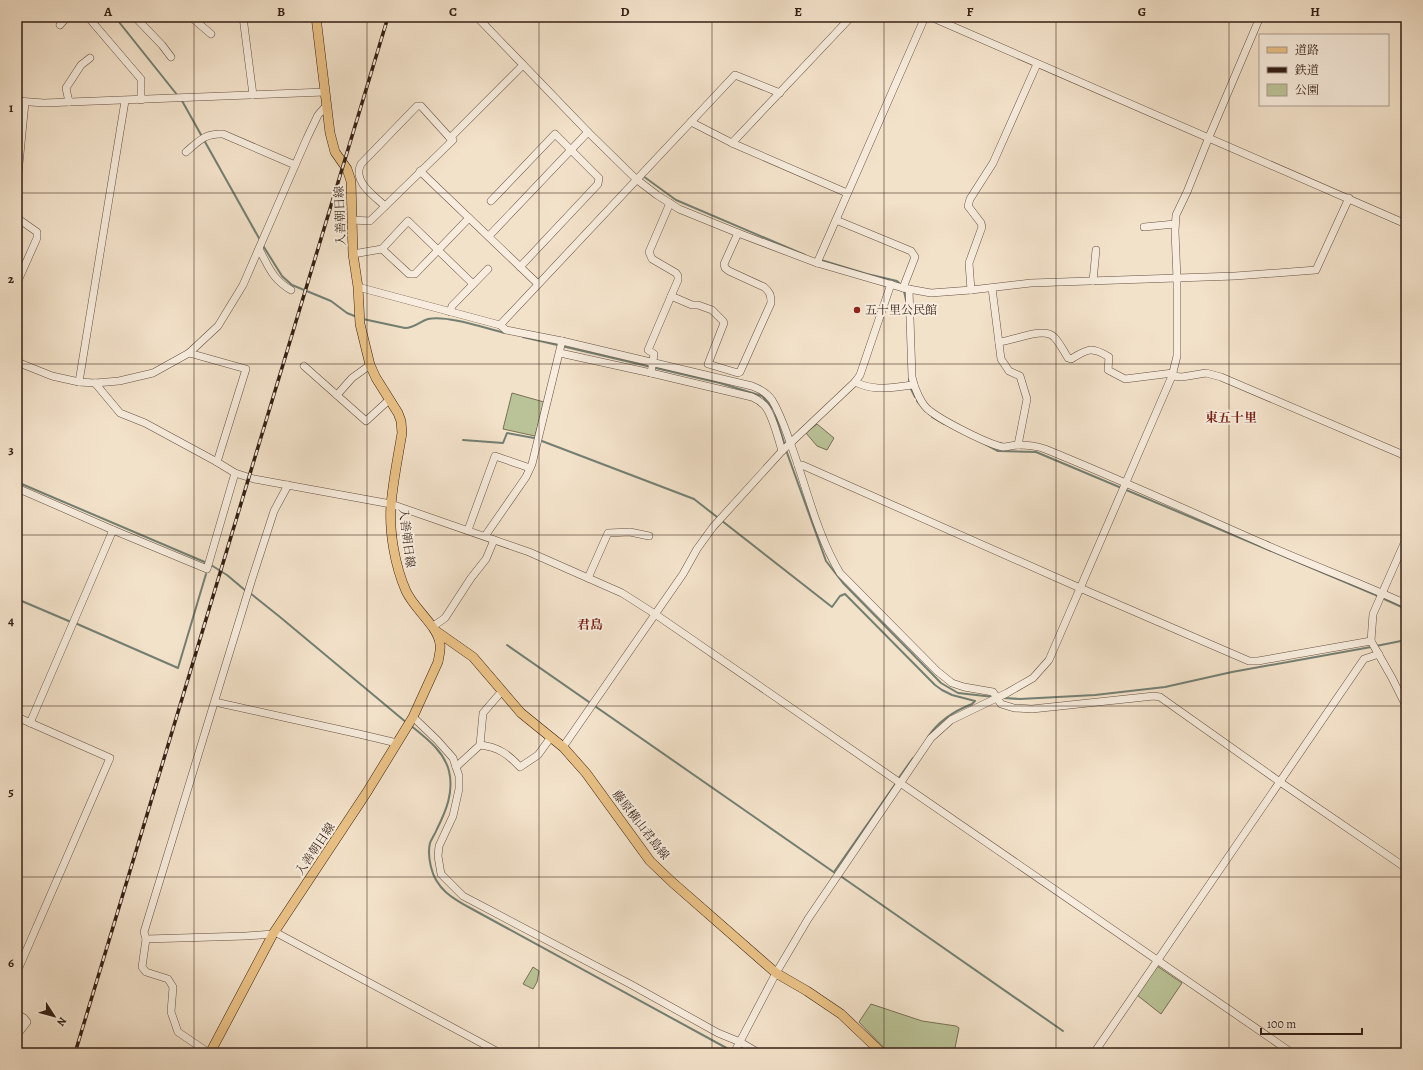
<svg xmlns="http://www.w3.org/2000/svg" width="1423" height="1070" font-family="Alegreya,'Noto Serif JP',serif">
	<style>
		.green { fill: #bac397; stroke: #777156 }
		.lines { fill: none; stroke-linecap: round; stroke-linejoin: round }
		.stream { stroke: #737f72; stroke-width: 2 }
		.minor-casing { stroke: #645042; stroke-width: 8 }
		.major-casing { stroke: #341f14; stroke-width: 10 }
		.minor { stroke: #f7ecdd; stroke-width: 7 }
		.major { stroke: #eac185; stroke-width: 9 }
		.rail-casing { stroke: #341f14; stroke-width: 3.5 }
		.rail { stroke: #f7ecdd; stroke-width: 2; stroke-dasharray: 6; stroke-linecap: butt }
		.grid { fill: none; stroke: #341f14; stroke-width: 1; stroke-opacity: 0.55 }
		.poi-dot { fill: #8f2418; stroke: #f7ecdd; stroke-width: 1.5 }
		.labels { text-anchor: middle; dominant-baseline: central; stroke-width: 4; stroke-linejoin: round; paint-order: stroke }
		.street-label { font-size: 12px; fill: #341f14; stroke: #f7ecdd }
		.poi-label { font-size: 12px; fill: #341f14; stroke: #f7ecdd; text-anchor: start }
		.neighbourhood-label { font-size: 13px; font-weight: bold; fill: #7a1f14; stroke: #f7ecdd }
		.neatline { fill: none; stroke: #341f14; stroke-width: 1.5 }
		.grid-label { font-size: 13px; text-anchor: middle; font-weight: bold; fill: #341f14 }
	</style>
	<rect width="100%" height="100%" fill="#f3e2ca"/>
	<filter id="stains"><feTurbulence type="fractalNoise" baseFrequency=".005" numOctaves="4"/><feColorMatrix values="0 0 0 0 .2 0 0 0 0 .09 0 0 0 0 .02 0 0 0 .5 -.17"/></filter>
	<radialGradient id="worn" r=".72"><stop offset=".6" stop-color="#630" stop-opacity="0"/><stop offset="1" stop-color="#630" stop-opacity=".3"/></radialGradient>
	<g class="green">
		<polygon points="512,393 544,402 535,436 503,429"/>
		<polygon points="817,424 834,438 827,450 817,446 806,433"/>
		<polygon points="1157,966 1182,983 1161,1014 1137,995"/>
		<polygon points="533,967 539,971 537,982 533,989 523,984"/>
		<polygon points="871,1004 922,1021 956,1026 959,1028 954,1053 889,1053 859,1022"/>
	</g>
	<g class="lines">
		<g class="stream">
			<polyline points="115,17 178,96"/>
			<polyline points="181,99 260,240"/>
			<polyline points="643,176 676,200 805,255"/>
			<polyline points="262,244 282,276 292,285 331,301 347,313 357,317"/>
			<polyline points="821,260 867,274 897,281 900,284"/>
			<polyline points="904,291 906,300"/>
			<path d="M363 319 405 328C415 328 420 321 428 319 447 315 485 328 505 333"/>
			<polyline points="523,337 720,383 762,396 774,410 785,446"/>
			<polyline points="909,379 911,389 915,397"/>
			<polyline points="917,401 923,408"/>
			<polyline points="932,417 944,424"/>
			<path d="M463 440 503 443 507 433 534 438 694 499 832 607 840 596 845 594 935 685 942 690 952 695 975 701 972 704C954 711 939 720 928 737"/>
			<polyline points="985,444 998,451 1036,452 1378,596"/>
			<polyline points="786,450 826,561 843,583 941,683 958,693 994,697"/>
			<polyline points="17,482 207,563"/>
			<polyline points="17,502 21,492"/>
			<polyline points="211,565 227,575 246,591"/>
			<polyline points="250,593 280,617 407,723"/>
			<polyline points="1382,598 1406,609"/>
			<polyline points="17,599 71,622"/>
			<polyline points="75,623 178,668 206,574"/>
			<polyline points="507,645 835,873"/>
			<polyline points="1376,646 1406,640"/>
			<polyline points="1004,698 1020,699 1095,695 1165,687 1232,672 1371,647"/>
			<path d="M410 725C426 738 444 751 449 771 454 792 446 811 437 829 435 834 432 838 430 843 428 851 429 859 431 867 436 889 453 899 472 909L732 1051"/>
			<polyline points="898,779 913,758"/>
			<polyline points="834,872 896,783"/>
			<polyline points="839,875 1063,1031"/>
		</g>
		<defs>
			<g id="minor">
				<polyline points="88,17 141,79 141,100"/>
				<polyline points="135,17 162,45 171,57"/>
				<polyline points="191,17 211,34"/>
				<polyline points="243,17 253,95"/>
				<polyline points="477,17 588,132 636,179 657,195 679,209 738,233 817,263 903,288 931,293 971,290 1031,283 1235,276 1316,270 1349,198"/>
				<polyline points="931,17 1406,224"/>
				<polyline points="60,25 67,17"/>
				<polyline points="17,101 44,103 325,92"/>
				<polyline points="69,102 66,88 81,65 90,58"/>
				<polyline points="691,122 732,143 847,193"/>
				<polyline points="732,143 851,17"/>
				<path d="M186 152C199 141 205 133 223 134L295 165"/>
				<polyline points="420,171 538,284"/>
				<polyline points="17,185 25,102"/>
				<polyline points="491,201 555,134 599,178 598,184 520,267"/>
				<path d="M385 206C373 195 352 181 361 164L417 106H421L450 138"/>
				<polyline points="17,218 37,232 37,238 17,283"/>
				<polyline points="352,220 370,221 453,140 450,138 523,65"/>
				<polyline points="836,220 911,251 915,257 903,288"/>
				<polyline points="1144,227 1175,224"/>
				<polyline points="489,236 588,132"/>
				<path d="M259 249C269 267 272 279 291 290"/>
				<polyline points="382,249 409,274 415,274 469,218"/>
				<polyline points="353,254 382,249 408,221 473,284"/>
				<polyline points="817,263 925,17"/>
				<polyline points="1093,281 1096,250"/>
				<path d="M358 287 500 325 506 330 562 341 752 386C760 389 767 393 772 400 780 413 785 428 790 442 806 485 816 533 840 573L937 671 952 683 964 687 993 692 1001 704 1014 708 1032 709 1154 696 1160 697 1280 782 1406 868"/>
				<polyline points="992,288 1001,359 1009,371 1020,376 1027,399 1018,445"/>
				<path d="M909 289 912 377C914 387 921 405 930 411 943 421 987 444 1003 447 1008 447 1013 445 1018 445 1026 445 1037 446 1045 449 1119 479 1191 512 1264 544 1311 565 1359 582 1406 604"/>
				<polyline points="971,290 969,263 982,227 981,223 968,206 970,199 993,163 1037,64"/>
				<path d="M671 296 692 305H698L712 310 723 321 724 323 708 364 738 373 740 372 771 303C771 295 770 292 764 287L729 271 725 268 724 264 738 233"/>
				<polyline points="450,312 452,306 488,269"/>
				<polyline points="500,325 735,75 780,93"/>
				<path d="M999 342C1013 341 1044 326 1054 337 1060 343 1064 352 1068 358L1071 359C1088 349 1091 346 1109 357L1108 370 1125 379 1173 373"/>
				<polyline points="189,353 246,369 217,462"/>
				<polyline points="560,353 651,373 654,354 648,350 678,280 678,276 676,273 652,259 649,252 670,203"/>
				<polyline points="17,362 52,376 79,382 95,383 119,381 153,373 189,353 218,326 243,285 307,138 318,115 326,106"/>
				<polyline points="304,366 366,421 390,399"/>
				<path d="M651 373 752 397C757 399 761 402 765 406 773 416 778 438 782 451"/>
				<polyline points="1172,376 1182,377 1206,373 1221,377 1406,456"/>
				<polyline points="79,382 125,101"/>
				<path d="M855 382C876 392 891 387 914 385"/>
				<polyline points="95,383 120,413 145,423 217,462 235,473 254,479 391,504 529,552 622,593 655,614 1292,1053"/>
				<polyline points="337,395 352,378 370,365"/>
				<polyline points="798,465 802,465 1080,588 1249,661 1258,661 1371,641"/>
				<polyline points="17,488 113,530 207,569 235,473"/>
				<polyline points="468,530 495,456 530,468"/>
				<polyline points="485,536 526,477 532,464 562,341"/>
				<polyline points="1406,539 1373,614 1371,641 1392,678 1406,706"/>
				<polyline points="588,578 608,533 630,532 649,536"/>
				<polyline points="432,627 445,618 471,578 486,559 494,540"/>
				<polyline points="215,702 359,734 397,743"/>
				<polyline points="17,717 110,758 17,972"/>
				<polyline points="413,717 437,740 453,758 459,776 459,789 453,816 439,846 438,856 441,874 463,896 630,984 718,1033 740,1042 759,1053"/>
				<polyline points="30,723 113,530"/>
				<path d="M480 745C498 747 508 754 520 767L538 755 551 737"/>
				<polyline points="563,747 683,574 697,549 713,527 782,451 855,382 860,375 891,284"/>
				<polyline points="456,767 480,745 483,713 502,691"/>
				<polyline points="275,932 500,1053"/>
				<polyline points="146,939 246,936 273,934"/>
				<polyline points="17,1014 24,1018 27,1022 17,1035"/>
				<polyline points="209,1053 178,1032 171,1012 173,987 168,979 146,972 142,967 146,939 144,932 252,579 274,511 288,485"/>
				<polyline points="734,1053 776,973 808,919 931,738 951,720 1007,693 1033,678 1049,660 1172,376 1177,356 1177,279 1175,231 1176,215 1187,192 1209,137 1260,17"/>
				<polyline points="1094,1053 1364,659 1379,654"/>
			</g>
			<g id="major">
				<polyline points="436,631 473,657 521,713 563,747 586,773 650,861 672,882 776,973 807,991 841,1014 882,1053"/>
				<path d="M210 1053 273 934 367 792 413 717 438 662C439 656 441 650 440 644 438 626 414 609 406 591 395 566 389 532 391 505 393 481 398 457 402 433L401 421 398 413 376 378 370 365 360 324 358 287 353 254 351 181 347 169 335 152 330 133 316 17"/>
			</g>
		</defs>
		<use href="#minor" class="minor-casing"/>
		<use href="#major" class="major-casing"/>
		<use href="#minor" class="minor"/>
		<use href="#major" class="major"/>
		<defs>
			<polyline id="rail" points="75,1053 388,17"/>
		</defs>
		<use href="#rail" class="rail-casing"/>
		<use href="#rail" class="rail"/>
	</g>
	<path class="grid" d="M194 17V1053M367 17V1053M539 17V1053M712 17V1053M884 17V1053M1056 17V1053M1229 17V1053M17 193H1406M17 364H1406M17 535H1406M17 706H1406M17 877H1406"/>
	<circle class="poi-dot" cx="857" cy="310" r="4"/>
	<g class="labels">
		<g class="street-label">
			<text transform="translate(340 216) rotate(-92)">入善朝日線</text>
			<text transform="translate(407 538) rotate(83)">入善朝日線</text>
			<text transform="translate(641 825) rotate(52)">藤原横山君島線</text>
			<text transform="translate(315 849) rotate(-56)">入善朝日線</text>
		</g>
		<g class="poi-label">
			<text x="865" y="310">五十里公民館</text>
		</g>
		<g class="neighbourhood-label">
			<text x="1231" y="417">東五十里</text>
			<text x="590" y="624">君島</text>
		</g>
	</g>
	<rect width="1423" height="1070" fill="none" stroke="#f3e2ca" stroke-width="44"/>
	<rect x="1259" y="34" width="130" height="72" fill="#f7ecdd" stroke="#a99a8d"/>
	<rect x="1267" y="47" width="20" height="6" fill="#eac185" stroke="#a99a8d"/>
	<text x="1295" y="54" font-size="12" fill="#341f14">道路</text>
	<rect x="1267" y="67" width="20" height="6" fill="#341f14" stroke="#a99a8d"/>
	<text x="1295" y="74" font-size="12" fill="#341f14">鉄道</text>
	<rect x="1267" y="84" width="20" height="12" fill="#bac397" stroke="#a99a8d"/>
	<text x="1295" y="94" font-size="12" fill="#341f14">公園</text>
	<g transform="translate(54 1016) rotate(126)" stroke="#f7ecdd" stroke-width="3" paint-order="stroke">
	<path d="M0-3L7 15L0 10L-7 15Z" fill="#341f14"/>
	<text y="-6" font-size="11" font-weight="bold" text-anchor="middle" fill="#341f14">N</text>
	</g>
	<path d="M1261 1028v6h101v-6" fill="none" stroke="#341f14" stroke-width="2"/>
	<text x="1267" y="1028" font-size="12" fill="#341f14" stroke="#f7ecdd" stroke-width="3" paint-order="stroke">100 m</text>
	<rect x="22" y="22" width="1379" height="1026" class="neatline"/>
	<g class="grid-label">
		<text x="108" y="16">A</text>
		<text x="281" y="16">B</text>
		<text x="453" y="16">C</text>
		<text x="625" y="16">D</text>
		<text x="798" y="16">E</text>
		<text x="970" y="16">F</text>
		<text x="1142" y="16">G</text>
		<text x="1315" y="16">H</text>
		<text x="11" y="112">1</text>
		<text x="11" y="283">2</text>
		<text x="11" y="454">3</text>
		<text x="11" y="625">4</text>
		<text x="11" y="796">5</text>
		<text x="11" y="967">6</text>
	</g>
	<rect width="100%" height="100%" filter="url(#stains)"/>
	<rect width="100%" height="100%" fill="url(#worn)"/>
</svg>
